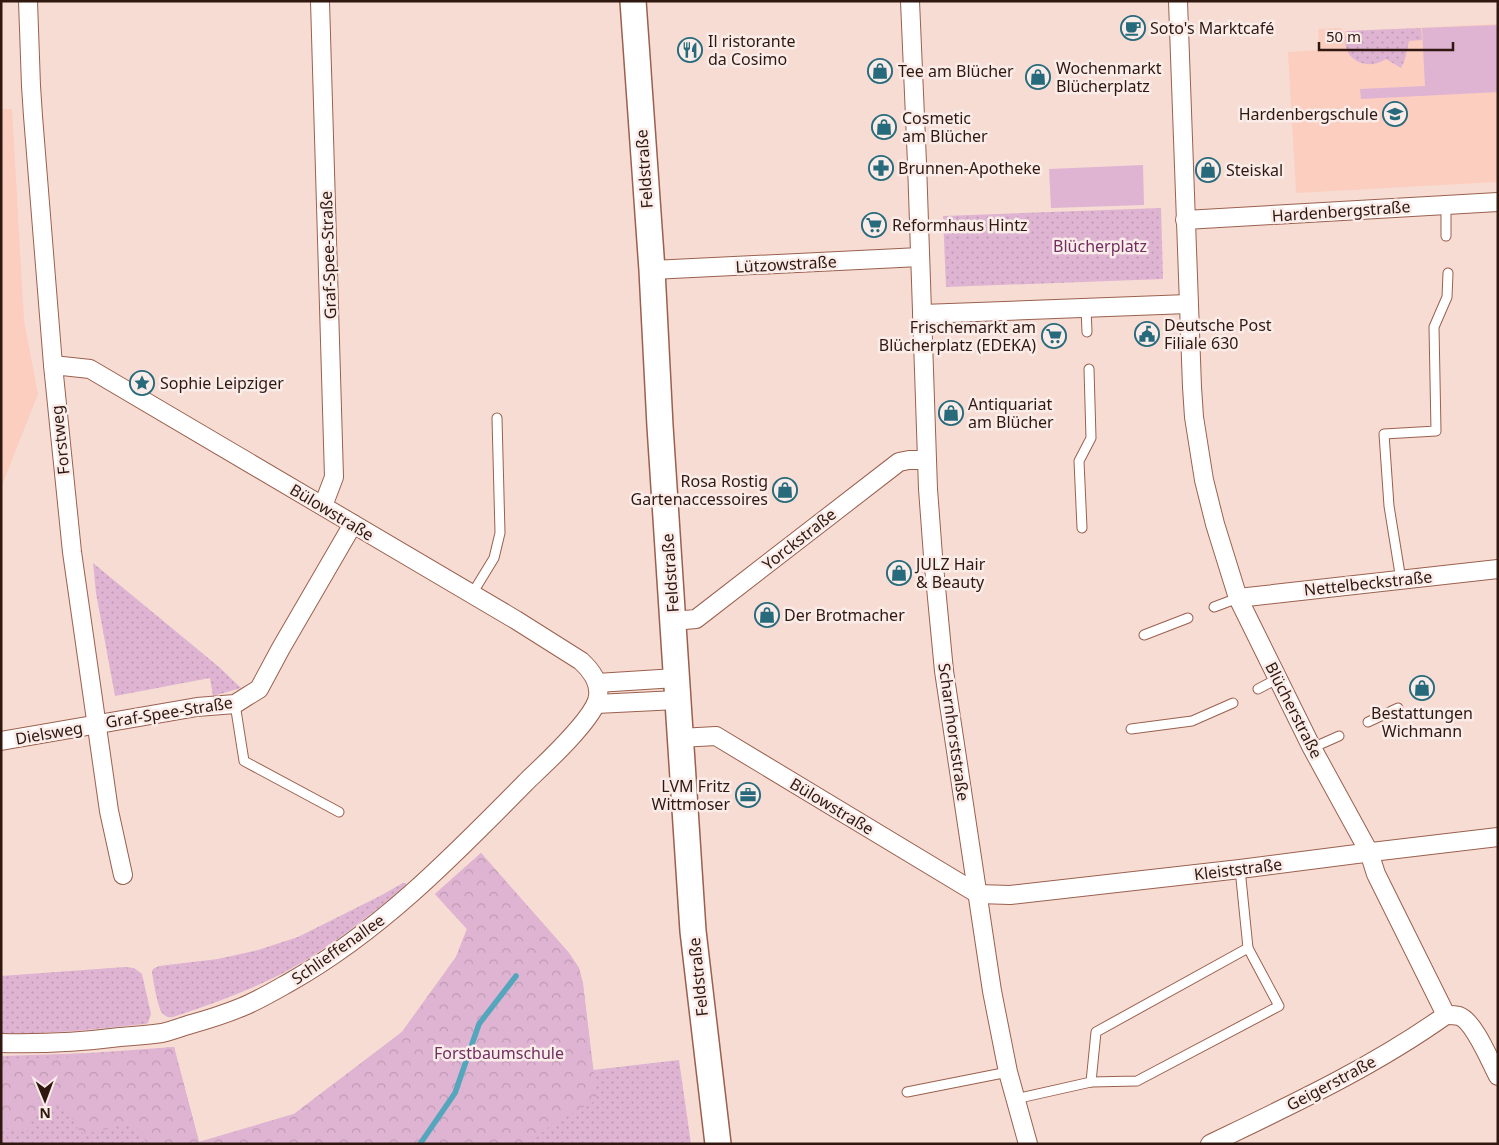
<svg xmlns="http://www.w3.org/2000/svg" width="1499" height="1145" font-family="'Noto Sans',sans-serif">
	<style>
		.built { fill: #fbcec0 }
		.grass { fill: url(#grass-dots) }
		.forest { fill: url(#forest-crowns) }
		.garden { fill: #deb4d2 }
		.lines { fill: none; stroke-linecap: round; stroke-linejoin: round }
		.stream { stroke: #53a6bb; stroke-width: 5.5 }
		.lane-casing { stroke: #9a604e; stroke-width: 11 }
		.street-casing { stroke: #9a604e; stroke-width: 20 }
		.secondary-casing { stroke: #9a604e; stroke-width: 28 }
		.lane { stroke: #fff; stroke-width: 9 }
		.street { stroke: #fff; stroke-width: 18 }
		.secondary { stroke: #fff; stroke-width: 25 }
		.labels { text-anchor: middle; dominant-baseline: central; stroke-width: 5; stroke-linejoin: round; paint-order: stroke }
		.poi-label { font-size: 16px; fill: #301811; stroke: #faece8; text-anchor: start }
		.street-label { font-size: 16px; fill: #301811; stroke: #faece8 }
		.park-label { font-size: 16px; fill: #712e62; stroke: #faece8 }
	</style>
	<defs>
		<pattern id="grass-dots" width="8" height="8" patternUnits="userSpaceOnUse" patternTransform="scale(1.25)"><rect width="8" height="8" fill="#deb4d2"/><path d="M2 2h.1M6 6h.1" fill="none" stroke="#bf9ab3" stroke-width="1.8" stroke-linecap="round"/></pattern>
		<pattern id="forest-crowns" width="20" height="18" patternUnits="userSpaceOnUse" patternTransform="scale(1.25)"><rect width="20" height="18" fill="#deb4d2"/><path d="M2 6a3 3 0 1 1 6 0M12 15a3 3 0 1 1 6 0" fill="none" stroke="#bf9ab3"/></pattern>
	</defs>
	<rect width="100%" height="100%" fill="#f7dcd3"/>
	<g class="built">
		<polygon points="1498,24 1498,182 1296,193 1288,52 1319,50 1318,29 1342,28 1342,31 1347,31"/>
		<polygon points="1,109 12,109 24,320 38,394 1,488"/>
	</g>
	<g class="grass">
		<path d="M1421 28 1422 40 1409 41 1405 59 1401 68 1386 59C1365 73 1338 57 1347 31Z"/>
		<polygon points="1161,208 1163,279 946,287 943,216"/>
		<polygon points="93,563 219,667 241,688 213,696 210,678 115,696 96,593"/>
		<polygon points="481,853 569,953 579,968 583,984 593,1070 679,1060 691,1144 1,1144 1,1056 90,1053 174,1047 199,1142 294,1114 402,1032 456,957 467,929 435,894"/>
		<path d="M403 883H406V886C368 916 330 948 287 971 251 990 212 1004 173 1017 169 1018 166 1017 162 1013 158 1008 153 980 152 972L153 969 159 966 218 959 258 950 298 937 380 896Z"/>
		<polygon points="125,967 134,968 142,974 151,1014 148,1023 145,1024 76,1031 1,1035 1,976"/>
	</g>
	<path class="forest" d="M481 853 569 953 579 968 583 984 597 1100 551 1125 529 1144H150L145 1141C136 1110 105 1135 82 1133L75 1125 70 1114 66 1109 54 1105 41 1109 34 1115 27 1132 3 1127 1 1124V1059L85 1057 174 1047 199 1142 294 1114 402 1032 456 957 467 929 435 894Z"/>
	<g class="garden">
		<polygon points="1498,25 1498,92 1361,99 1360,89 1425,86 1422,28"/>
		<polygon points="1143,165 1144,205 1051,208 1049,169"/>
	</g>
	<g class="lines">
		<polyline class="stream" points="420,1144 455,1093 479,1024 516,976"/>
		<defs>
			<g id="lane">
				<polyline points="1446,204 1446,236"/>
				<polyline points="1086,308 1087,332"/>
				<polyline points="1082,528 1079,461 1091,438 1089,369"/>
				<polyline points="1401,580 1389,506 1384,434 1436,431 1434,327 1447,297 1448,273"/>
				<polyline points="472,594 494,558 500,533 497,418"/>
				<polyline points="1214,607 1238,598"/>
				<polyline points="1144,635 1188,618"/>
				<polyline points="1258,689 1277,679"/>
				<polyline points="235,704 244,761 339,812"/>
				<polyline points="1368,722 1398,708"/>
				<polyline points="1131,729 1192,721 1233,703"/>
				<polyline points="1312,748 1339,736"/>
				<polyline points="1091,1082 1096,1032 1248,948"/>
				<polyline points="907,1092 1008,1072"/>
				<polyline points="1015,1099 1091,1082 1137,1081 1279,1006 1248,948 1240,869"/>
			</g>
			<g id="street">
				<polyline points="28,1 31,86 33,116 53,365 72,552 109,811 123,875"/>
				<polyline points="320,1 334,477 323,506"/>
				<polyline points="910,1 917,163 928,489 933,556 944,671 992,991 1008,1072 1028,1144"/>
				<polyline points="1178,1 1192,387 1194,417 1204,480 1215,524 1238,598 1312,748 1369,852 1376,874 1446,1015"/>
				<polyline points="1185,220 1498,202"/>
				<polyline points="652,270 920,257"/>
				<polyline points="922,314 1188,304"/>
				<polyline points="1238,598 1498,569"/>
				<polyline points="673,621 696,619 899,462 909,460 926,460"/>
				<polyline points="597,683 676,678"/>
				<polyline points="596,704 677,700"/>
				<polyline points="680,738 716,736 978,894 1010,895 1240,869 1380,851 1498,837"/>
				<polyline points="1,741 197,707 235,704 246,697 259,689 281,648 353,524"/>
				<path d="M1446 1015C1450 1015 1455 1015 1459 1016 1474 1021 1490 1061 1498 1076"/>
				<path d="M1 1043C41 1044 81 1042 120 1037 134 1036 148 1035 162 1033 171 1031 179 1028 188 1025 206 1020 225 1014 242 1007 259 1000 274 991 290 982 382 930 455 854 529 779 547 762 589 723 597 701 602 685 593 672 581 661L516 620 90 369 53 365"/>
				<path d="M1210 1144C1291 1105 1373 1067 1446 1015"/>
			</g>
			<polyline id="secondary" points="633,1 652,270 660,426 693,931 718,1144"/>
		</defs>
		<use href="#lane" class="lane-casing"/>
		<use href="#street" class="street-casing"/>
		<use href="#secondary" class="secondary-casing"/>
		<use href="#lane" class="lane"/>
		<use href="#street" class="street"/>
		<use href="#secondary" class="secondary"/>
	</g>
	<defs>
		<symbol id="cafe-ring" viewBox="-11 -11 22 22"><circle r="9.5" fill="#faece8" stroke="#266a7b" stroke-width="1.5"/><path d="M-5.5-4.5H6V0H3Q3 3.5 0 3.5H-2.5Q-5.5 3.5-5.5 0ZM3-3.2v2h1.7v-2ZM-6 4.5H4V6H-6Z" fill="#266a7b"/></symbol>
		<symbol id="restaurant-ring" viewBox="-11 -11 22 22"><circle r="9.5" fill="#faece8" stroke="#266a7b" stroke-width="1.5"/><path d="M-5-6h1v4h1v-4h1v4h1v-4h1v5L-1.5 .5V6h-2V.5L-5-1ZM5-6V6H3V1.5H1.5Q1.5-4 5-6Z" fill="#266a7b"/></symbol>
		<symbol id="shop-ring" viewBox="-11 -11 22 22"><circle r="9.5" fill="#faece8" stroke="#266a7b" stroke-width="1.5"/><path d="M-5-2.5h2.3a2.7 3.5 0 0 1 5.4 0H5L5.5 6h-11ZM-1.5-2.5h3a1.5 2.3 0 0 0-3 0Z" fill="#266a7b"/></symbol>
		<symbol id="school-ring" viewBox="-11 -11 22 22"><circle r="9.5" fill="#faece8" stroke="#266a7b" stroke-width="1.5"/><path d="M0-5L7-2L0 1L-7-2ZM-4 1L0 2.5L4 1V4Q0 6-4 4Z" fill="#266a7b"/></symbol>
		<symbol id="pharmacy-ring" viewBox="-11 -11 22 22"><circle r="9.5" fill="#faece8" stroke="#266a7b" stroke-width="1.5"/><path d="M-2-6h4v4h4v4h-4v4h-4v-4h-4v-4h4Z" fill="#266a7b"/></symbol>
		<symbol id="supermarket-ring" viewBox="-11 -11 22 22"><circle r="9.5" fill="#faece8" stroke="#266a7b" stroke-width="1.5"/><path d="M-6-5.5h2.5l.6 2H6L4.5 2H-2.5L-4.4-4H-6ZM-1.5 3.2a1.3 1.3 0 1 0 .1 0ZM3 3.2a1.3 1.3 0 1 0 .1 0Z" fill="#266a7b"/></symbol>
		<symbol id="civic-ring" viewBox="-11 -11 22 22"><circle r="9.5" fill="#faece8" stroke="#266a7b" stroke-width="1.5"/><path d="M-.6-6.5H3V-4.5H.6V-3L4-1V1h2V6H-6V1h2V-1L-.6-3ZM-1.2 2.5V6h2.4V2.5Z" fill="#266a7b"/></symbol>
		<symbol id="sight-ring" viewBox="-11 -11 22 22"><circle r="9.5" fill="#faece8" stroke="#266a7b" stroke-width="1.5"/><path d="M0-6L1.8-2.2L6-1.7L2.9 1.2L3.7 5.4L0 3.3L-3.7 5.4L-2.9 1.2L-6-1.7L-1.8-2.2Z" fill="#266a7b"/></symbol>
		<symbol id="office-ring" viewBox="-11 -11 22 22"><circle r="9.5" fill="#faece8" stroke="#266a7b" stroke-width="1.5"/><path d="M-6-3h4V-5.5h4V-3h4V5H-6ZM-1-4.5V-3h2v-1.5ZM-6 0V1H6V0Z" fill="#266a7b"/></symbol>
	</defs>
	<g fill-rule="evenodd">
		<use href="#cafe-ring" x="1119" y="14" width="28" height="28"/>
		<use href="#restaurant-ring" x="676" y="36" width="28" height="28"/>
		<use href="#shop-ring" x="866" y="57" width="28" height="28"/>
		<use href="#shop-ring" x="1024" y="63" width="28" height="28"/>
		<use href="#school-ring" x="1381" y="100" width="28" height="28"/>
		<use href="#shop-ring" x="870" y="113" width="28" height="28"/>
		<use href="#pharmacy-ring" x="867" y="154" width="28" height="28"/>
		<use href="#shop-ring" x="1194" y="156" width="28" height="28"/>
		<use href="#supermarket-ring" x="860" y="211" width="28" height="28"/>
		<use href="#civic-ring" x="1133" y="320" width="28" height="28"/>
		<use href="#supermarket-ring" x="1040" y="322" width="28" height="28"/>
		<use href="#sight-ring" x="128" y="369" width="28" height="28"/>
		<use href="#shop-ring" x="937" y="399" width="28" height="28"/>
		<use href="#shop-ring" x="771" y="476" width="28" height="28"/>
		<use href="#shop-ring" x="885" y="559" width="28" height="28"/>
		<use href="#shop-ring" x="753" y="601" width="28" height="28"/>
		<use href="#shop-ring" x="1408" y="674" width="28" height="28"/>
		<use href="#office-ring" x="734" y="781" width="28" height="28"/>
	</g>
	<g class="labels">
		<g class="poi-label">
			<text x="1150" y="28">Soto's Marktcafé</text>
			<text x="708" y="41">Il ristorante<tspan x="708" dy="18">da Cosimo</tspan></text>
			<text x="1056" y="68">Wochenmarkt<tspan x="1056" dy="18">Blücherplatz</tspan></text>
			<text x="898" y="71">Tee am Blücher</text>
			<text x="1378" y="114" text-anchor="end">Hardenbergschule</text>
			<text x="902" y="118">Cosmetic<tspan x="902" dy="18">am Blücher</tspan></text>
			<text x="898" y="168">Brunnen-Apotheke</text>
			<text x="1226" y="170">Steiskal</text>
			<text x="892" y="225">Reformhaus Hintz</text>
			<text x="1164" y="325">Deutsche Post<tspan x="1164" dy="18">Filiale 630</tspan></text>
			<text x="1036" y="327" text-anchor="end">Frischemarkt am<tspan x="1036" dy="18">Blücherplatz (EDEKA)</tspan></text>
			<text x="160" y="383">Sophie Leipziger</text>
			<text x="968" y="404">Antiquariat<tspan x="968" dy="18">am Blücher</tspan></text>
			<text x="768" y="481" text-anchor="end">Rosa Rostig<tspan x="768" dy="18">Gartenaccessoires</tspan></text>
			<text x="916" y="564">JULZ Hair<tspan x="916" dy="18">&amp; Beauty</tspan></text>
			<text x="784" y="615">Der Brotmacher</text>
			<text x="1422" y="713" text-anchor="middle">Bestattungen<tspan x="1422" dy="18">Wichmann</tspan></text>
			<text x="730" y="786" text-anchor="end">LVM Fritz<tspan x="730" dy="18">Wittmoser</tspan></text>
		</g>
		<g class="street-label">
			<text transform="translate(644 169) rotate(-94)">Feldstraße</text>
			<text transform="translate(1341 211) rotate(-4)">Hardenbergstraße</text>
			<text transform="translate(328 255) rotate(-92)">Graf-Spee-Straße</text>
			<text transform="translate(786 264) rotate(-3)">Lützowstraße</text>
			<text transform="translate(60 440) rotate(-96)">Forstweg</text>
			<text transform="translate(332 512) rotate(31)">Bülowstraße</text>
			<text transform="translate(799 539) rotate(-38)">Yorckstraße</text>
			<text transform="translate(670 573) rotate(-94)">Feldstraße</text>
			<text transform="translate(1368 583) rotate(-6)">Nettelbeckstraße</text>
			<text transform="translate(1294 710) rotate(63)">Blücherstraße</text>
			<text transform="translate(169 712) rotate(-9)">Graf-Spee-Straße</text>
			<text transform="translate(954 732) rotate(82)">Scharnhorststraße</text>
			<text transform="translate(49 733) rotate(-10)">Dielsweg</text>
			<text transform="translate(832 806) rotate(31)">Bülowstraße</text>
			<text transform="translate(1238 869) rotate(-7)">Kleiststraße</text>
			<text transform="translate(338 949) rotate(-35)">Schlieffenallee</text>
			<text transform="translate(698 977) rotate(-96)">Feldstraße</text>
			<text transform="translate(1331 1083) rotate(-28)">Geigerstraße</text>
		</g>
		<g class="park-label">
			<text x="1100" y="246">Blücherplatz</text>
			<text x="499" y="1053">Forstbaumschule</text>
		</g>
	</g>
	<rect width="1499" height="1145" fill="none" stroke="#301811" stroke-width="5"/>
	<g transform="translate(45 1100) rotate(179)" stroke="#faece8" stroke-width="4" paint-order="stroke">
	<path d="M0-4L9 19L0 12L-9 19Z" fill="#301811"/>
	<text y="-8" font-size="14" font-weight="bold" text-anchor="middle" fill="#301811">N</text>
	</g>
	<path d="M1319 42v8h134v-8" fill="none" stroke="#301811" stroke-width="2.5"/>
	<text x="1326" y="42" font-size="15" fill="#301811" stroke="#faece8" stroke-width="4" paint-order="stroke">50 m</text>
</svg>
